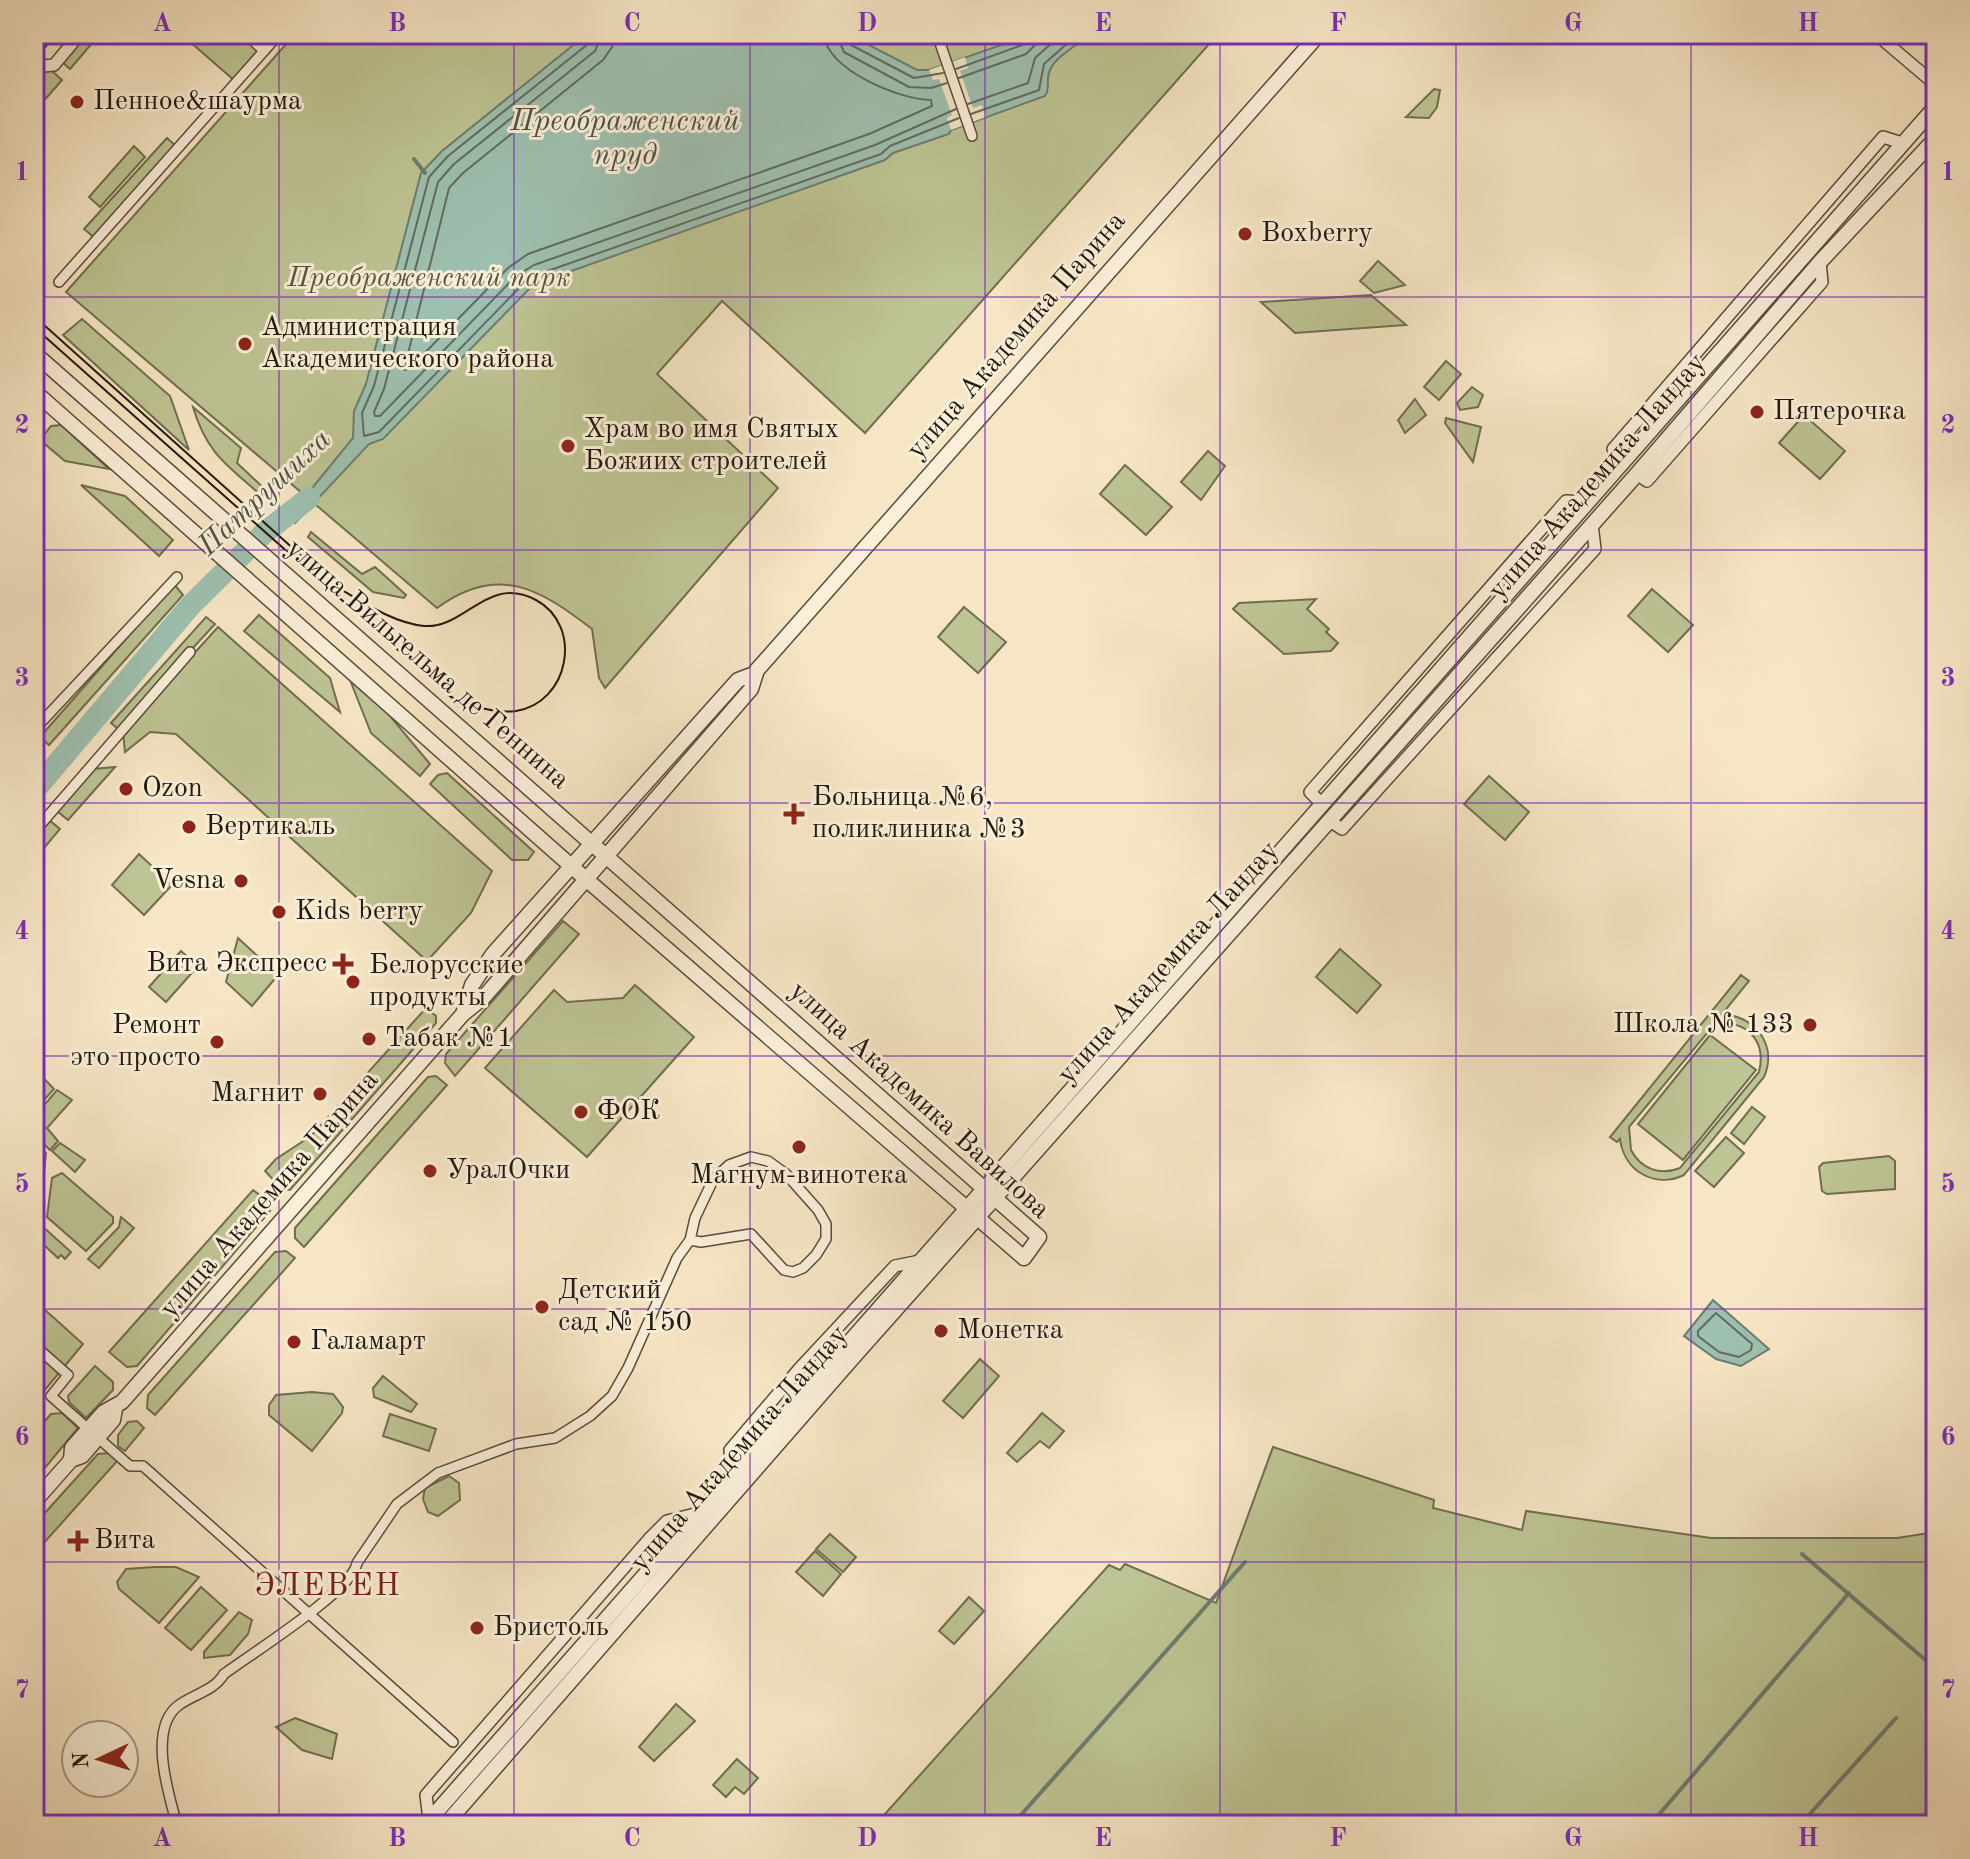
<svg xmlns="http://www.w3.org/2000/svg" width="1970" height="1859" font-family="'Old Standard TT',serif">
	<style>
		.green { fill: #bec494; stroke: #706e51; stroke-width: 2; fill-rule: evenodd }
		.water { fill: #9ec0b0; stroke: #6c7d6f; stroke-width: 2 }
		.pier { fill: #f7e6c5 }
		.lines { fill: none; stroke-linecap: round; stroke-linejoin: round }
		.shore { stroke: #606c5f; stroke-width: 2 }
		.stream { stroke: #6c7d6f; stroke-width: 4 }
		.river { stroke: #9ec0b0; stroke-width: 22 }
		.pedestrian-casing { stroke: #574c3c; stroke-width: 12 }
		.minor-casing { stroke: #574c3c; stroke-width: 14 }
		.tertiary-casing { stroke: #574c3c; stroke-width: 17 }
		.secondary-casing { stroke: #22180e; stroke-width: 19 }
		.pedestrian { stroke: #faefd9; stroke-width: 9 }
		.minor { stroke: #faefd9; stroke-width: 11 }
		.tertiary { stroke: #faefd9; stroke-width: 14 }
		.secondary { stroke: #faefd9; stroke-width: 16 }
		.tram { stroke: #22180e; stroke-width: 2 }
		.grid { fill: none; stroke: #7b2cbf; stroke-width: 2; stroke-opacity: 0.55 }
		.poi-dot { fill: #8f2418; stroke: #faefd9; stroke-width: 3 }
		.labels { text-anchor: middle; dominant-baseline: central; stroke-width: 6; stroke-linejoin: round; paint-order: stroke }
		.poi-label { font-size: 28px; fill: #22180e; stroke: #faefd9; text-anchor: start }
		.park-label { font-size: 28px; font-style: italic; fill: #59543d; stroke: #faefd9 }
		.street-label { font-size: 28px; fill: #22180e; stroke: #faefd9 }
		.water-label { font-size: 30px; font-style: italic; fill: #4d5347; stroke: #faefd9 }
		.quarter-label { font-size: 32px; letter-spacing: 2px; fill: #7a1f14; stroke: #faefd9 }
		.neatline { fill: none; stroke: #7b2cbf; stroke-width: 3 }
		.grid-label { font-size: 26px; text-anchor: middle; font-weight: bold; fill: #7b2cbf }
	</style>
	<rect width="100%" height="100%" fill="#f7e6c5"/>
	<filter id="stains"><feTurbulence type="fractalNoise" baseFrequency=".0025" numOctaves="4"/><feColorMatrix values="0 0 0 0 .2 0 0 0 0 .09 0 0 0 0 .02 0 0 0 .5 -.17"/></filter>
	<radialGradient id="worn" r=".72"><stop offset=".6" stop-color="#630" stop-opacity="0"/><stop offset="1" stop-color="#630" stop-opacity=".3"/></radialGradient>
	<g class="green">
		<polygon points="86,34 100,34 70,69 62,62"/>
		<polygon points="181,34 276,34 235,81"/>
		<path d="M295 34H1218L865 433 722 301 657 374 778 488 605 688 599 678 592 629C540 589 498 563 437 608L66 292Z"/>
		<polygon points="51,70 62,80 34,112 34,74"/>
		<polygon points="1434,89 1440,90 1437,107 1429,118 1406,117"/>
		<polygon points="167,138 177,147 96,239 84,229"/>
		<polygon points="134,146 145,157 100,207 89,197"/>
		<polygon points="1378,261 1405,285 1374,293 1360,281"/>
		<polygon points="1371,295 1406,325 1295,333 1261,302"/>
		<polygon points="82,319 170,396 189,450 63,335"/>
		<polygon points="1446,361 1461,374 1439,400 1424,387"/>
		<polygon points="1472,387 1483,395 1478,407 1460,410 1457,403"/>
		<polygon points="1415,399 1426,415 1405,433 1398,420"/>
		<path d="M193 407 241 448 237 463 269 493 264 498C229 466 207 455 193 407Z"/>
		<polygon points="1804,415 1845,451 1820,479 1779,443"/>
		<polygon points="1446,418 1481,427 1473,462 1445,423"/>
		<polygon points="61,425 109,469 65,461 40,440 51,426"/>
		<polygon points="1208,451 1225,466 1201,500 1181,482"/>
		<polygon points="1125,465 1172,507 1146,535 1100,494"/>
		<polygon points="81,485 125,496 173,540 159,556"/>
		<polygon points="311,532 362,574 375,567 406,595 404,598 373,592 308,537"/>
		<polygon points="174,584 183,595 49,745 40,737"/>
		<polygon points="1652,589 1693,625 1668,652 1628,616"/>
		<polygon points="1316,599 1307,609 1329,629 1326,632 1338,643 1331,651 1284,654 1233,609 1239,603"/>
		<polygon points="964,607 1006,642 978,673 938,637"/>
		<polygon points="259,615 330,678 340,712 244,631"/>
		<polygon points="206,617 215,624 118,729 111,723"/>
		<polygon points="218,627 492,871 471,913 427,961 176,734 150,732 125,752 123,732"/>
		<polygon points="350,680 385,710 430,764 420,776 371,733"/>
		<polygon points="115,767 68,820 57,811 93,769"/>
		<polygon points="447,773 534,852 528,860 512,860 430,784 438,775"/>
		<polygon points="1489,776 1529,812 1505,840 1464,804"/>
		<polygon points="49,820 60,829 34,860 34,837"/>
		<polygon points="139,854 172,885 144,915 112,885"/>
		<polygon points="563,921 579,934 455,1076 445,1063 446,1054"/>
		<polygon points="238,938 278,975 252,1006 226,982"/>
		<polygon points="1340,949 1381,985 1357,1013 1316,977"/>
		<polygon points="181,951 198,966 166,1002 149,987"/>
		<path d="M1741 975 1749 981 1722 1014C1755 1016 1778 1045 1764 1077L1684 1175C1655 1189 1624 1171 1620 1139L1617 1142 1610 1137ZM1723 1023C1751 1024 1766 1044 1759 1072L1680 1168C1660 1176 1641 1169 1631 1150L1629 1127 1712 1027Z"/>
		<polygon points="635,985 694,1037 587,1157 485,1068 554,990 567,1002 623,998"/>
		<polygon points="426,1008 436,1016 436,1023 290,1190 282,1189 265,1171 276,1159 311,1136"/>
		<polygon points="1710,1035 1756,1070 1683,1160 1638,1124"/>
		<polygon points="34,1068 54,1089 34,1111"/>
		<polygon points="436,1076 447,1085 304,1247 295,1238 295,1228 428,1077"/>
		<polygon points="57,1090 72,1100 47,1128 58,1141 50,1150 34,1135 34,1117"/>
		<polygon points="1752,1107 1765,1117 1744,1144 1731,1133"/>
		<polygon points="1726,1137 1744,1153 1714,1187 1695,1171"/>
		<polygon points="34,1142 46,1153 41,1205 34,1199"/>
		<polygon points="60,1143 85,1160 75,1172 52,1151"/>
		<polygon points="1889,1156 1895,1161 1895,1189 1827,1194 1822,1191 1819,1167 1823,1163"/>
		<polygon points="62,1173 113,1217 113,1223 86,1251 47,1217 52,1178"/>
		<polygon points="253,1190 269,1202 270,1211 137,1366 127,1367 109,1352"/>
		<polygon points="121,1217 134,1228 99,1268 88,1259 119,1227"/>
		<polygon points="42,1226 71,1252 65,1259 61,1255 58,1258 44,1245 34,1253 34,1235"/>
		<polygon points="286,1251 295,1258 155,1415 147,1408 148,1395 275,1252"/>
		<polygon points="34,1300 83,1344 34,1403"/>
		<polygon points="980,1359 999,1376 963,1418 943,1401"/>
		<polygon points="95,1366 113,1382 113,1390 86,1418 69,1402 68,1396"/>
		<polygon points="383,1376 417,1404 411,1412 374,1397 373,1388"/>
		<polygon points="312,1392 333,1394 343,1407 342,1413 312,1451 269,1415 269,1405 276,1395"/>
		<polygon points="62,1413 78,1428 34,1481 34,1433 51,1414"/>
		<polygon points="1042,1413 1064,1431 1049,1448 1040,1441 1017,1462 1007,1453"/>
		<polygon points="390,1414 436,1429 429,1451 383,1436"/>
		<polygon points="137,1421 144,1428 125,1451 118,1446 118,1435 128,1422"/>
		<polygon points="1273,1447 1434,1500 1433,1508 1522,1530 1526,1511 1711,1538 1897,1538 1936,1532 1936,1825 875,1825 1109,1565 1120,1570 1125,1564 1216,1603"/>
		<polygon points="111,1453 118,1460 34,1554 34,1525 98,1454"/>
		<polygon points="449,1476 459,1483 460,1500 438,1516 428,1512 423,1499 425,1488"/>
		<polygon points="830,1534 856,1557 843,1572 816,1549"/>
		<polygon points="815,1551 841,1574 823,1596 796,1572"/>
		<polygon points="154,1567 176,1567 199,1577 159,1623 119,1589 117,1582 126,1569"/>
		<polygon points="201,1587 227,1610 191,1650 165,1628"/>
		<polygon points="969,1597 984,1611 954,1644 939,1631"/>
		<polygon points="239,1612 252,1620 248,1634 230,1655 204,1658 204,1652"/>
		<polygon points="676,1704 695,1721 654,1761 639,1747"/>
		<polygon points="295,1718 337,1734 332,1759 302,1750 276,1727"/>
		<polygon points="737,1759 758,1778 744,1794 735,1787 726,1797 713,1785"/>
	</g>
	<g class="water">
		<path d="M587 34H848L917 70H929L1033 34H1091C1079 44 1056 56 1050 70 1045 80 1051 87 1045 96L951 130 949 134 893 153 885 160 543 281 529 289 383 439 369 444 295 523 282 512 313 487 353 438 354 411 366 384 421 173 442 151Z"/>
		<polygon points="1713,1300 1769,1349 1741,1366 1716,1359 1684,1336"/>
	</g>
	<polygon class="pier" points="965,57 968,68 960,71 973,108 982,105 986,117 951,130 947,118 952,115 939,79 933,80 929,70"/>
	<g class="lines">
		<g class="shore">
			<polyline points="592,34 588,44 448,156 429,177 374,386 362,413 364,436 379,432 523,284 539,274 881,154 890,146 959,118"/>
			<polyline points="602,34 595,51 454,164 438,182 384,389 374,412 375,416 380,416 516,276 534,265 875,145 956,109"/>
			<path d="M614 34 612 47 603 60 463 173 449 188 404 370 409 369 508 268 528 254 869 134 932 106 931 100C900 100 825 69 824 34"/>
			<polyline points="836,34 844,52 909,87 931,88 947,83"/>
			<polyline points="846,34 851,45 914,78 943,73"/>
			<polyline points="956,69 1022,45 1027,34"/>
			<polyline points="959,78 1026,54 1035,45 1037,34"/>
			<polyline points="968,104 1028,83 1035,58 1062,34"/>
			<polyline points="971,114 1039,90 1044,64 1078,34"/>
			<polygon points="1716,1313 1752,1344 1751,1350 1739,1357 1719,1352 1698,1336 1698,1331"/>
		</g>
		<g class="stream">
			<polyline points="414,159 425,173"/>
			<polyline points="1802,1554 1936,1669"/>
			<polyline points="1012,1825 1245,1562"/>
			<polyline points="1650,1825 1849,1593"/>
			<polyline points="1800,1825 1896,1718"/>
		</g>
		<polyline class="river" points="34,791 191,605 264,533 309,498"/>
		<defs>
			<g id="pedestrian">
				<polyline points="246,34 264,51"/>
				<polyline points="931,34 940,43 972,136"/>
				<polyline points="59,282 279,34"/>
				<polyline points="34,730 177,577"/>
				<polyline points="34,832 190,652"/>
				<polyline points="34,1345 68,1375 51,1396 130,1466 143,1466 453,1742"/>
				<path d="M177 1825C169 1795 147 1728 179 1705 194 1694 214 1691 224 1674 251 1654 353 1590 357 1563L397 1504 438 1473 516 1444 555 1438 590 1416 612 1396 628 1368 677 1258 690 1240 695 1218 713 1180 729 1165 751 1157 768 1161 786 1174 818 1210 826 1224V1239L816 1255 803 1268 793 1272 784 1270 751 1234 701 1242 690 1240"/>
			</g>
			<g id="minor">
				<polyline points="1876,34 1936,85"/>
				<polyline points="34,67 54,65 80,34"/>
				<polyline points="1626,460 1613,449 1883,137 1902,143"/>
				<polyline points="1637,474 1647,481 1822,282 1820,262"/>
				<polyline points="1322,804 1310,792 1566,501 1588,502"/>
				<polyline points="1330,821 1342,829 1595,549 1592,524"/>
				<polyline points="732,1475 730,1450 799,1369 895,1266 920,1261"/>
				<polyline points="429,1820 426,1795 649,1539 667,1521 699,1513"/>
			</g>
			<g id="tertiary">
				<polyline points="34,353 1039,1237 1024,1258 587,880 34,391"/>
				<polyline points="463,1014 472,985 493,954 738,680 754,674"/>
				<polyline points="71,1460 72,1448 104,1412 122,1402 463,1014 484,997 751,689 757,670 1319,34"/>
				<polyline points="34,1502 71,1460 82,1456 113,1420 115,1409"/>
				<polyline points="425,1825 1936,106"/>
				<polyline points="445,1825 850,1361 1637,474 1820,262 1936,138"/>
			</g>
			<polyline id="secondary" points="34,47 45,34"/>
		</defs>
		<use href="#pedestrian" class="pedestrian-casing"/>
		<use href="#minor" class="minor-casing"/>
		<use href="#tertiary" class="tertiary-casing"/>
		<use href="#secondary" class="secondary-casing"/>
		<use href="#pedestrian" class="pedestrian"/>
		<use href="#minor" class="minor"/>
		<use href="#tertiary" class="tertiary"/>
		<use href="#secondary" class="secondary"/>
		<path class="tram" d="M34 316 335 586C361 601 393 623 424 626 466 629 487 574 536 600 584 626 569 703 516 711 494 714 471 706 451 697L34 327"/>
	</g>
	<path class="grid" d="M279 34V1825M514 34V1825M750 34V1825M985 34V1825M1220 34V1825M1456 34V1825M1691 34V1825M34 297H1936M34 550H1936M34 803H1936M34 1056H1936M34 1309H1936M34 1562H1936"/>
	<g class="poi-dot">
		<circle cx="77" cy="102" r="8"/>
		<circle cx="1245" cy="234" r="8"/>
		<circle cx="245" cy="344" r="8"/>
		<circle cx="1757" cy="412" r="8"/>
		<circle cx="568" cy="446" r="8"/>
		<circle cx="126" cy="789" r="8"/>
		<path d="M790 802h8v8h8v8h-8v8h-8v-8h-8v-8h8z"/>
		<circle cx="189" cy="827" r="8"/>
		<circle cx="241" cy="881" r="8"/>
		<circle cx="279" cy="912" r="8"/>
		<path d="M339 952h8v8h8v8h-8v8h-8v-8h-8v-8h8z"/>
		<circle cx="353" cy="982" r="8"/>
		<circle cx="1810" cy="1025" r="8"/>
		<circle cx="369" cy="1039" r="8"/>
		<circle cx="217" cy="1042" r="8"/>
		<circle cx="320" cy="1094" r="8"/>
		<circle cx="581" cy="1112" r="8"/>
		<circle cx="799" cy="1147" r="8"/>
		<circle cx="430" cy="1171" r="8"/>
		<circle cx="542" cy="1307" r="8"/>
		<circle cx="941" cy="1331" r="8"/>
		<circle cx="294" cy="1342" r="8"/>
		<path d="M74 1529h8v8h8v8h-8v8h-8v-8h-8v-8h8z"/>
		<circle cx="477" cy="1628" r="8"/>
	</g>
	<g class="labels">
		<g class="poi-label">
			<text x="93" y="102">Пенное&amp;шаурма</text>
			<text x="1261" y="234">Boxberry</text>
			<text x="261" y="328">Администрация<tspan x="261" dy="32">Академического района</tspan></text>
			<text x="1773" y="412">Пятерочка</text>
			<text x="584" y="430">Храм во имя Святых<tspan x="584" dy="32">Божиих строителей</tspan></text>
			<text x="142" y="789">Ozon</text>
			<text x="812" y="798">Больница №6,<tspan x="812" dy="32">поликлиника №3</tspan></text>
			<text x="205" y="827">Вертикаль</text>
			<text x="225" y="881" text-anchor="end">Vesna</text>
			<text x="295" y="912">Kids berry</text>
			<text x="327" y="964" text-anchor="end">Вита Экспресс</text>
			<text x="369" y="966">Белорусские<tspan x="369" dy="32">продукты</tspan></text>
			<text x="1794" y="1025" text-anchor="end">Школа № 133</text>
			<text x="201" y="1026" text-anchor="end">Ремонт<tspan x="201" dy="32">это просто</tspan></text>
			<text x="385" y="1039">Табак №1</text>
			<text x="304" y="1094" text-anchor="end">Магнит</text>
			<text x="597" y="1112">ФОК</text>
			<text x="446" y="1171">УралОчки</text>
			<text x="799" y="1176" text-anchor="middle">Магнум-винотека</text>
			<text x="558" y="1291">Детский<tspan x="558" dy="32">сад № 150</tspan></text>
			<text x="957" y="1331">Монетка</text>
			<text x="310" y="1342">Галамарт</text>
			<text x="94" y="1541">Вита</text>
			<text x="493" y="1628">Бристоль</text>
		</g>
		<g class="park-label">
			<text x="429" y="279">Преображенский парк</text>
		</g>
		<g class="street-label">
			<text transform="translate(1017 336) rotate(-49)">улица Академика Парина</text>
			<text transform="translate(1598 477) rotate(-49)">улица Академика Ландау</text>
			<text transform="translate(427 665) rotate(41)">улица Вильгельма де Геннина</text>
			<text transform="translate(1169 963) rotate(-48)">улица Академика Ландау</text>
			<text transform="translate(919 1101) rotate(42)">улица Академика Вавилова</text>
			<text transform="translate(270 1195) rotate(-49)">улица Академика Парина</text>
			<text transform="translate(740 1449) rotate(-49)">улица Академика Ландау</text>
		</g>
		<g class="water-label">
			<text x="625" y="122">Преображенский<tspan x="625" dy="34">пруд</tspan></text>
			<text transform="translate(265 493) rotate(-43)">Патрушиха</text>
		</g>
		<g class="quarter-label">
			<text x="328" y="1587">ЭЛЕВЕН</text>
		</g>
	</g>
	<rect width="1970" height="1859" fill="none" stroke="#f7e6c5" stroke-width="88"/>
	<g transform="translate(100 1759) rotate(266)"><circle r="38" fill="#faefd9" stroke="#a49988" stroke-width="2"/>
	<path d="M0-6L14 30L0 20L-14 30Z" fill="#8f2418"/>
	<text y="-12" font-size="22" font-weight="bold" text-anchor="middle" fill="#22180e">N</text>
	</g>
	<rect x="44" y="44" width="1882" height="1771" class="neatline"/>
	<g class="grid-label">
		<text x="162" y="31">A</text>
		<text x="397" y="31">B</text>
		<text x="632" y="31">C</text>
		<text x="867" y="31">D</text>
		<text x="1103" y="31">E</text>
		<text x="1338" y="31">F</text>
		<text x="1573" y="31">G</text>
		<text x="1808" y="31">H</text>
		<text x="22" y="180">1</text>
		<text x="1948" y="180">1</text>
		<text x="22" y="433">2</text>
		<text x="1948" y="433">2</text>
		<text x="22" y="686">3</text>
		<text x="1948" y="686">3</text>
		<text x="22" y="939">4</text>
		<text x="1948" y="939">4</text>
		<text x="22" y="1192">5</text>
		<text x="1948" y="1192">5</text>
		<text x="22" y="1445">6</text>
		<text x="1948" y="1445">6</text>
		<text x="22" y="1698">7</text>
		<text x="1948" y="1698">7</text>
		<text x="162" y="1846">A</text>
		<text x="397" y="1846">B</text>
		<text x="632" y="1846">C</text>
		<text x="867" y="1846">D</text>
		<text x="1103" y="1846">E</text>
		<text x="1338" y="1846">F</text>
		<text x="1573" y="1846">G</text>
		<text x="1808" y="1846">H</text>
	</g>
	<rect width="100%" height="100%" filter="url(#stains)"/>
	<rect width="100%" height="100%" fill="url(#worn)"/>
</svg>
